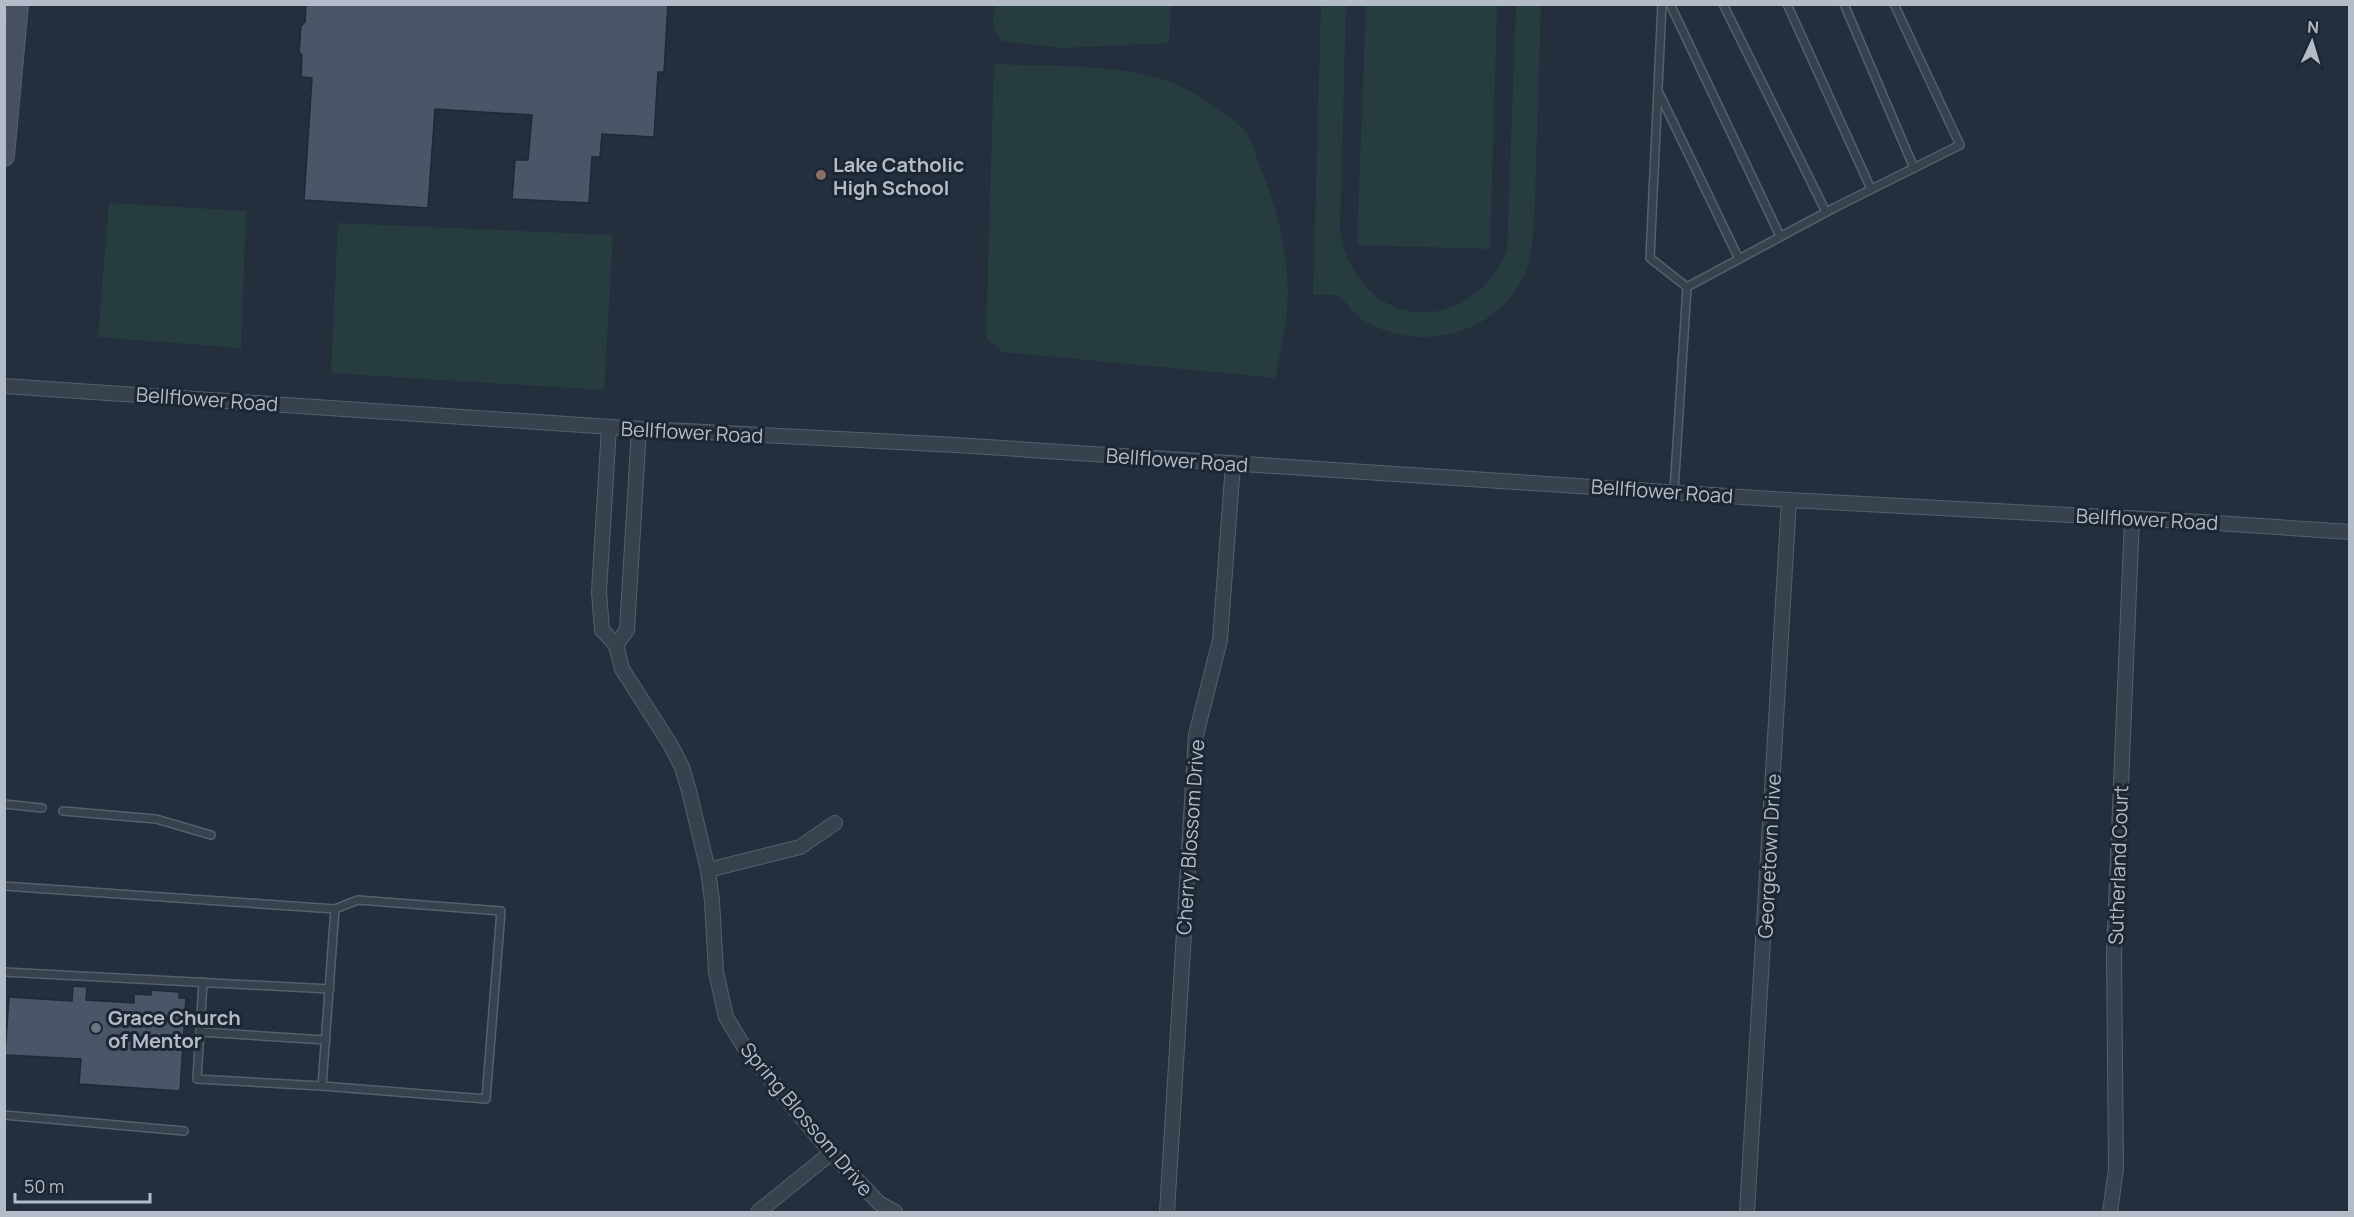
<svg xmlns="http://www.w3.org/2000/svg" width="2354" height="1217" font-family="Manrope,sans-serif">
	<style>
		.green { fill: #263c3f }
		.building { fill: #4a5667; stroke: #1f2835; stroke-width: 1.5 }
		.lines { fill: none; stroke-linecap: round; stroke-linejoin: round }
		.lane-casing { stroke: #565f6c; stroke-width: 10 }
		.street-casing { stroke: #565f6c; stroke-width: 16 }
		.secondary-casing { stroke: #565f6c; stroke-width: 22 }
		.lane { stroke: #38414e; stroke-width: 7 }
		.street { stroke: #38414e; stroke-width: 14 }
		.secondary { stroke: #465061; stroke-width: 20 }
		.education-dot { fill: #8d6e63; stroke: #1d2633; stroke-width: 2 }
		.worship-dot { fill: #6b7280; stroke: #1d2633; stroke-width: 2 }
		.labels { text-anchor: middle; dominant-baseline: central; stroke-width: 6; stroke-linejoin: round; paint-order: stroke }
		.poi-label { font-size: 20px; font-weight: bold; fill: #b4bcc9; stroke: #1d2633; text-anchor: start }
		.street-label { font-size: 20px; fill: #b4bcc9; stroke: #1d2633 }
	</style>
	<rect width="100%" height="100%" fill="#242f3e"/>
	<g class="green">
		<polygon points="994,5 1171,5 1169,43 1061,48 1003,41 993,29"/>
		<path d="M1321 5H1346L1340 231C1356 329 1466 342 1507 251L1516 5H1541L1534 229C1532 242 1531 257 1526 270 1506 326 1437 350 1384 330 1372 326 1361 320 1352 311 1349 308 1345 300 1340 297 1334 294 1320 295 1313 295Z"/>
		<polygon points="1366,5 1497,5 1490,249 1357,245"/>
		<path d="M994 64C1045 66 1118 64 1165 80 1187 87 1234 116 1248 135 1252 142 1255 153 1258 161 1277 207 1291 259 1287 311 1285 333 1279 356 1276 378L1002 352 986 338Z"/>
		<polygon points="109,203 246,211 241,348 98,337"/>
		<polygon points="338,223 613,235 604,390 331,373"/>
	</g>
	<g class="building">
		<polygon points="306,4 668,4 664,72 658,72 654,137 602,134 600,157 592,157 589,203 512,199 515,160 528,160 532,115 435,109 428,208 304,200 312,78 301,77 302,55 299,52 301,26 305,22"/>
		<polygon points="73,986 87,987 86,1000 134,1003 134,994 151,995 151,990 179,992 179,998 186,998 180,1091 79,1084 81,1059 5,1055 9,997 72,1001"/>
	</g>
	<g class="lines">
		<defs>
			<g id="lane">
				<polyline points="1662,4 1650,258 1687,287"/>
				<polyline points="1670,4 1780,236"/>
				<polyline points="1723,4 1826,212"/>
				<polyline points="1787,4 1871,189"/>
				<polyline points="1844,4 1914,168"/>
				<polyline points="1659,93 1739,259"/>
				<polyline points="1687,287 1832,209 1960,145 1894,4"/>
				<polyline points="1674,491 1687,287"/>
				<polyline points="4,804 42,808"/>
				<polyline points="63,811 156,819 211,835"/>
				<polyline points="4,886 335,909 322,1086 486,1099 501,911 358,900 335,909"/>
				<polyline points="4,972 330,989"/>
				<polyline points="203,982 197,1079 322,1086"/>
				<polyline points="200,1032 326,1040"/>
				<polyline points="4,1115 184,1131"/>
			</g>
			<g id="street">
				<polyline points="4,386 626,428 956,445 1789,500 2202,522 2350,532"/>
				<polyline points="609,427 599,592 602,630 616,645 627,630 639,429"/>
				<polyline points="616,645 622,669 670,744 682,767 689,791 708,870 712,901 716,972 726,1017 744,1047 831,1153 879,1203 895,1212"/>
				<polyline points="708,870 800,847 835,823"/>
				<polyline points="758,1212 831,1153"/>
				<polyline points="1167,1212 1196,735 1220,640 1233,464"/>
				<polyline points="1747,1212 1789,500"/>
				<polyline points="2110,1212 2116,1169 2114,953 2132,518"/>
			</g>
			<polyline id="secondary" points="4,156 18,4"/>
		</defs>
		<use href="#lane" class="lane-casing"/>
		<use href="#street" class="street-casing"/>
		<use href="#secondary" class="secondary-casing"/>
		<use href="#lane" class="lane"/>
		<use href="#street" class="street"/>
		<use href="#secondary" class="secondary"/>
	</g>
	<circle class="education-dot" cx="821" cy="175" r="6"/>
	<circle class="worship-dot" cx="96" cy="1028" r="6"/>
	<g class="labels">
		<g class="poi-label">
			<text x="833" y="164">Lake Catholic<tspan x="833" dy="23">High School</tspan></text>
			<text x="108" y="1017">Grace Church<tspan x="108" dy="23">of Mentor</tspan></text>
		</g>
		<g class="street-label">
			<text transform="translate(207 399) rotate(4)">Bellflower Road</text>
			<text transform="translate(692 432) rotate(3)">Bellflower Road</text>
			<text transform="translate(1177 460) rotate(4)">Bellflower Road</text>
			<text transform="translate(1662 491) rotate(4)">Bellflower Road</text>
			<text transform="translate(2147 519) rotate(3)">Bellflower Road</text>
			<text transform="translate(1190 837) rotate(-86)">Cherry Blossom Drive</text>
			<text transform="translate(1769 856) rotate(-87)">Georgetown Drive</text>
			<text transform="translate(2118 865) rotate(-88)">Sutherland Court</text>
			<text transform="translate(807 1119) rotate(50)">Spring Blossom Drive</text>
		</g>
	</g>
	<rect width="2354" height="1217" fill="none" stroke="#b4bcc9" stroke-width="12"/>
	<g transform="translate(2312 42) rotate(4)" stroke="#1d2633" stroke-width="4.5" paint-order="stroke">
	<path d="M0-4.5L10 22L0 15L-10 22Z" fill="#b4bcc9"/>
	<text y="-9" font-size="16" font-weight="bold" text-anchor="middle" fill="#b4bcc9">N</text>
	</g>
	<path d="M15 1193v9h135v-9" fill="none" stroke="#b4bcc9" stroke-width="3"/>
	<text x="24" y="1193" font-size="18" fill="#b4bcc9" stroke="#1d2633" stroke-width="4.5" paint-order="stroke">50 m</text>
</svg>
